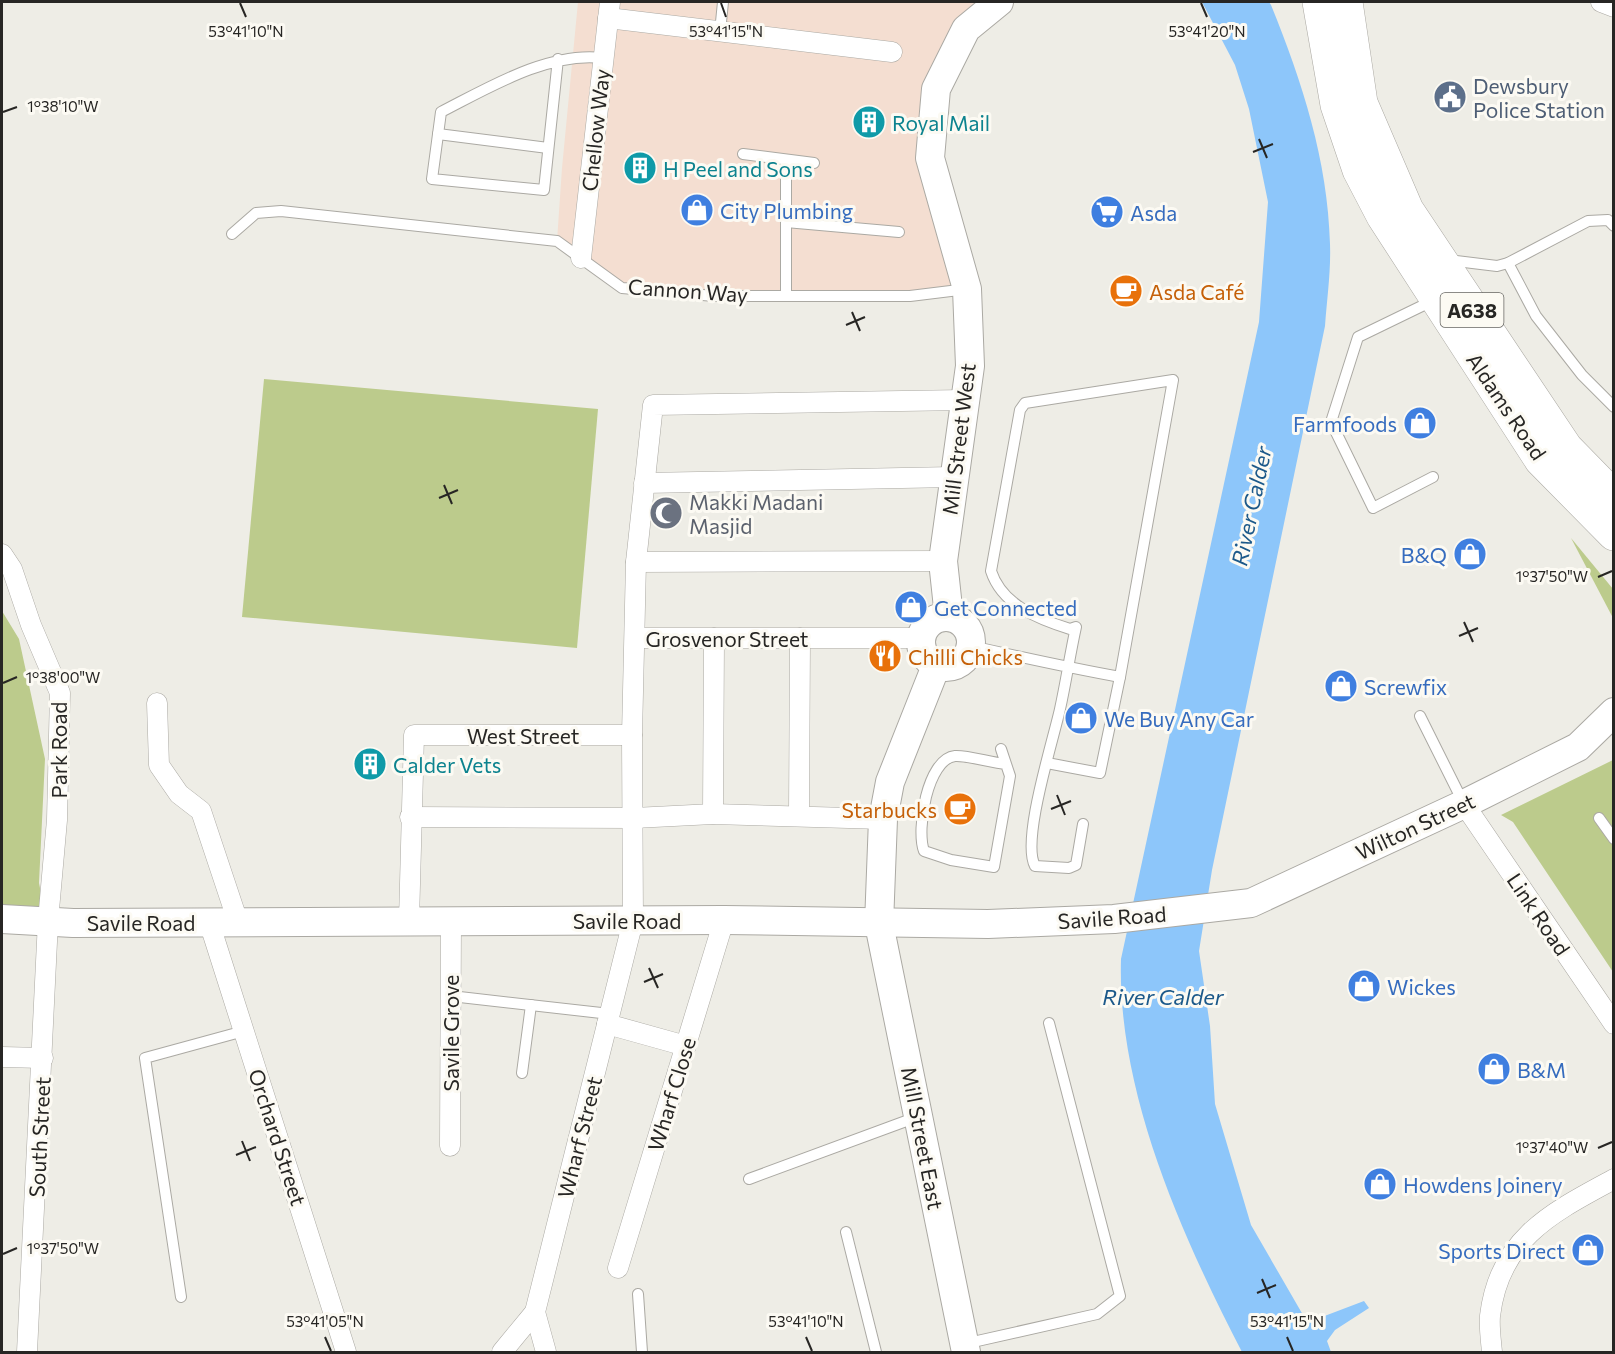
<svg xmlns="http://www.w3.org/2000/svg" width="1615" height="1354" font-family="Commissioner,sans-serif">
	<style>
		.industrial { fill: #f4ded1 }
		.green { fill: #bccb8c }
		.water { fill: #8dc6fa }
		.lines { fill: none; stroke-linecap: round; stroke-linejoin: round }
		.lane-casing { stroke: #aba9a3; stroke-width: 12 }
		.street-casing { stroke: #aba9a3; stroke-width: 21 }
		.secondary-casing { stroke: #aba9a3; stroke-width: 30 }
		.highway-casing { stroke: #aba9a3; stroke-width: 34 }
		.lane { stroke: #fff; stroke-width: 10 }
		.street { stroke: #fff; stroke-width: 20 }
		.secondary { stroke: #fff; stroke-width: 28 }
		.highway { stroke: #fff; stroke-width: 33 }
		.ticks { fill: none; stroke: #272624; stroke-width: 2 }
		.labels { text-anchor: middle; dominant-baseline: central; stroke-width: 6; stroke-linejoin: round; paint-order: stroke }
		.shield { fill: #fcfaf3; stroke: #676662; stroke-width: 1.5 }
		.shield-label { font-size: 20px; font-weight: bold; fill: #272624 }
		.service-label { font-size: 21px; fill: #4e5e75; stroke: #fcfaf3; text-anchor: start }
		.culture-label { font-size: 21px; fill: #0d838f; stroke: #fcfaf3; text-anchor: start }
		.street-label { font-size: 21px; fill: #272624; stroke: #fcfaf3 }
		.shop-label { font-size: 21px; fill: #366cbe; stroke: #fcfaf3; text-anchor: start }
		.food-label { font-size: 21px; fill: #c56008; stroke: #fcfaf3; text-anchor: start }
		.worship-label { font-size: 21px; fill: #5b616d; stroke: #fcfaf3; text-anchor: start }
		.water-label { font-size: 22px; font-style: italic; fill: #1c598a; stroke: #fcfaf3 }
		.ticks-label { font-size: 15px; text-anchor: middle; fill: #272624; stroke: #fcfaf3; stroke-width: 6; stroke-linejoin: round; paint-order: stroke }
	</style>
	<rect width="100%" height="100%" fill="#eeede6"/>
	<polygon class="industrial" points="578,2 999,2 966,29 930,158 952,294 898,299 622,288 557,241 562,168"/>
	<g class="green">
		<polygon points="264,379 598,409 577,648 242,617"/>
		<polygon points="1571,538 1613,589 1613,618"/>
		<polygon points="2,611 19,639 45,759 39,883 45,913 2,911"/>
		<polygon points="1613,760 1613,972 1513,822 1501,815"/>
	</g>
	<path class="water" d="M1202 2H1269L1271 5C1302 81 1328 161 1330 244 1331 271 1327 299 1325 326L1212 870 1199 951 1210 1026 1215 1104 1251 1225 1303 1315 1314 1320 1364 1301 1369 1308 1335 1330 1327 1341 1331 1352H1242C1182 1236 1117 1092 1121 959L1259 322 1268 202 1249 109 1235 65Z"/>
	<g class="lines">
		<defs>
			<g id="lane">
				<polyline points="720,32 723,2"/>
				<path d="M558 59 544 190 432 179 441 112C488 88 549 51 603 58"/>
				<polyline points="438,134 548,148"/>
				<polyline points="743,154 814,163"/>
				<polyline points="786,160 786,295"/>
				<polyline points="786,222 899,232"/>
				<polyline points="232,234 256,213 281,211 557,241 622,288 714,296 910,296 967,289"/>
				<polyline points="1448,260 1497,266 1508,263 1588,221 1608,220 1614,226"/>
				<polyline points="1508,263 1536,316 1582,375 1614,407"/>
				<polyline points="1432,297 1426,304 1358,337 1331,422 1373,508 1433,477"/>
				<path d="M971 646C1020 657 1070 668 1120 677L1173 380 1025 403 1020 410 991 571C1002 605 1038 619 1070 629L1076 627C1070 654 1066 682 1060 709 1053 741 1021 841 1035 866L1069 868 1076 865 1083 824"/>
				<polyline points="1420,716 1464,804"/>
				<path d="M1001 749 1010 776 994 867 951 860 924 851C916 830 927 759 955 756 967 755 992 763 1006 764"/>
				<polyline points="1047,763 1100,773 1120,677"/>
				<polyline points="1599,818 1614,839"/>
				<polyline points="451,996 610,1014"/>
				<polyline points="522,1073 531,1005"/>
				<polyline points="749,1179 917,1117"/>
				<polyline points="846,1232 876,1352"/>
				<polyline points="638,1294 642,1352"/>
				<polyline points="181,1297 145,1058 244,1031"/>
				<polyline points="964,1344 1097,1314 1120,1296 1049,1023"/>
			</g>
			<g id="street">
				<polyline points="1601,2 1614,7"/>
				<polyline points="608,18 892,52"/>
				<polyline points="581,258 610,2"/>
				<polyline points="644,483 953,477"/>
				<polyline points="2,554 12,569 31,625 60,693 57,820 48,921 27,1352"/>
				<polyline points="636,562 943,561"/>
				<polyline points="635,638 921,638"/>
				<polyline points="157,703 159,765 179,794 201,811 238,922"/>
				<polyline points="1464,804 1614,1024"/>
				<polyline points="713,814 714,638"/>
				<polyline points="799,816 800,638"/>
				<polyline points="410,817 634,818 713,814 883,819"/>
				<polyline points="409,921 414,735 632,735"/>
				<polyline points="209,922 346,1352"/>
				<polyline points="607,1024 686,1046"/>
				<polyline points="2,1057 43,1058"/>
				<polyline points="450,1146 451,920"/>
				<polyline points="618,1268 724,920"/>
				<polyline points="502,1352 535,1312"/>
				<polyline points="546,1352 535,1312 633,921 632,735 636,562 653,405 964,400"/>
				<path d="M1492 1352C1491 1341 1489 1327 1490 1316 1499 1238 1553 1212 1614 1179"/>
			</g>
			<g id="secondary">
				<circle cx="946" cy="642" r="25"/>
				<polyline points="949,617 943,561 970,366 967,289 930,158 936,89 966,29 999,2"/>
				<polyline points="936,666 890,782 883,819 879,924 966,1352"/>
				<polyline points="2,919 73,923 724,920 988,924 1114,919 1251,903 1464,804 1578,747 1614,712"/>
			</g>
			<g id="highway">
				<polyline points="1319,2 1337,105 1359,170 1383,216 1541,460 1614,534"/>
				<polyline points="1346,2 1361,103 1407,210 1566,448 1614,497"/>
			</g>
		</defs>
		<use href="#lane" class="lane-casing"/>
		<use href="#street" class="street-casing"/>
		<use href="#secondary" class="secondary-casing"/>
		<use href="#highway" class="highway-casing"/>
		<use href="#lane" class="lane"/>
		<use href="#street" class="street"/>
		<use href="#secondary" class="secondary"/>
		<use href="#highway" class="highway"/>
	</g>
	<path class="ticks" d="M240 3 246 17M721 3 726 17M1201 3 1207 17M3 112 17 107M1259 139 1267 158M1253 152 1273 144M852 312 860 331M846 325 865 317M444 485 452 504M439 498 458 490M1598 577 1612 571M1464 622 1473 642M1459 636 1478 628M3 683 17 677M1057 795 1065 815M1051 809 1071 801M649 968 658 988M644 982 663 974M242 1141 250 1161M1598 1148 1612 1142M236 1155 256 1147M3 1254 17 1248M1262 1279 1270 1298M1257 1293 1276 1285M325 1337 331 1351M806 1337 812 1351M1287 1337 1293 1351"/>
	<defs>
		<symbol id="civic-disc" viewBox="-11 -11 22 22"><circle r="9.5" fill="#5c6f8a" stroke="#fcfaf3"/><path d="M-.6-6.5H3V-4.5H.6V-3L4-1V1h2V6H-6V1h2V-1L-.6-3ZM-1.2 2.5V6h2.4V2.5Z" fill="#fff"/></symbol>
		<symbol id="building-disc" viewBox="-11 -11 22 22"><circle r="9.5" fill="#0f9aa8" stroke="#fcfaf3"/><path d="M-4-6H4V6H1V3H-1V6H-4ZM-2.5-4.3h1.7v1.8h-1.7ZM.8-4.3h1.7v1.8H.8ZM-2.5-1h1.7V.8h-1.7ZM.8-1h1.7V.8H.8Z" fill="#fff"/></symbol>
		<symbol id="shop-disc" viewBox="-11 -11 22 22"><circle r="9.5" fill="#3f7fe0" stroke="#fcfaf3"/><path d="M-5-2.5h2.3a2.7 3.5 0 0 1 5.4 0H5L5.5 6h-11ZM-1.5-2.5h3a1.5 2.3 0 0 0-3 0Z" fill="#fff"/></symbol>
		<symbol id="supermarket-disc" viewBox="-11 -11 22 22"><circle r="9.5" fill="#3f7fe0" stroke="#fcfaf3"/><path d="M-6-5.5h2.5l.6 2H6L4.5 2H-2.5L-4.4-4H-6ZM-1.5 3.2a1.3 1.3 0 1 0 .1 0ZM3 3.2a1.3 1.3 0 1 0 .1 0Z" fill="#fff"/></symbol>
		<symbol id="cafe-disc" viewBox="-11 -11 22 22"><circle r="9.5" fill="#e8710a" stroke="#fcfaf3"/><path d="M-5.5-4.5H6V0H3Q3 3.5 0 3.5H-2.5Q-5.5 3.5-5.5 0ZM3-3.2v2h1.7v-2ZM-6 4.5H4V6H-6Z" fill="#fff"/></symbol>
		<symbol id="mosque-disc" viewBox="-11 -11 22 22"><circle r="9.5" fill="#6b7280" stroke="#fcfaf3"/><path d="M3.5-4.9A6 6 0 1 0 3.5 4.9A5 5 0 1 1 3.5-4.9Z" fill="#fff"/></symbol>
		<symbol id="restaurant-disc" viewBox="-11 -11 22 22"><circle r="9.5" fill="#e8710a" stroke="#fcfaf3"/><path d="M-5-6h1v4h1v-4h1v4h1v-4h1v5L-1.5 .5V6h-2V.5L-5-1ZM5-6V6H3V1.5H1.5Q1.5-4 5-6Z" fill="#fff"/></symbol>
	</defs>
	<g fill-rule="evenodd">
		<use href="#civic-disc" x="1431" y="78" width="38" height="38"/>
		<use href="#building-disc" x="850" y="103" width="38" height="38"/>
		<use href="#building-disc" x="621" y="149" width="38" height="38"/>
		<use href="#shop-disc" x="678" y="191" width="38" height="38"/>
		<use href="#supermarket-disc" x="1088" y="193" width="38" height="38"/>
		<use href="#cafe-disc" x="1107" y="272" width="38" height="38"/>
		<use href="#shop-disc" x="1401" y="404" width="38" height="38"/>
		<use href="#mosque-disc" x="647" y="494" width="38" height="38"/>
		<use href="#shop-disc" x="1451" y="535" width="38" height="38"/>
		<use href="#shop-disc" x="892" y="588" width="38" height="38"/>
		<use href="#restaurant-disc" x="866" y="637" width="38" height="38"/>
		<use href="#shop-disc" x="1322" y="667" width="38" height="38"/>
		<use href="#shop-disc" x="1062" y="699" width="38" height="38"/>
		<use href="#building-disc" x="351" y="745" width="38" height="38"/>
		<use href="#cafe-disc" x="941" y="790" width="38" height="38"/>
		<use href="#shop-disc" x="1345" y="967" width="38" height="38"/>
		<use href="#shop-disc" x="1475" y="1050" width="38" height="38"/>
		<use href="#shop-disc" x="1361" y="1165" width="38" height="38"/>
		<use href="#shop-disc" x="1569" y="1231" width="38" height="38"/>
	</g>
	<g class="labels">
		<rect class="shield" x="1440.5" y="293" width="63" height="34" rx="4.5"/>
		<g class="shield-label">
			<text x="1472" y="310">A638</text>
		</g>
		<g class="service-label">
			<text x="1473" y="85">Dewsbury<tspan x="1473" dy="24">Police Station</tspan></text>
		</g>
		<g class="culture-label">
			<text x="892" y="122">Royal Mail</text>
			<text x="663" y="168">H Peel and Sons</text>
			<text x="393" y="764">Calder Vets</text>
		</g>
		<g class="street-label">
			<text transform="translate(595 130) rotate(-84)">Chellow Way</text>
			<text transform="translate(688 290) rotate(4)">Cannon Way</text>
			<text transform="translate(1507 406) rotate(56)">Aldams Road</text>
			<text transform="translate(958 439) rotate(-83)">Mill Street West</text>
			<text x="727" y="638">Grosvenor Street</text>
			<text x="523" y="735">West Street</text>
			<text transform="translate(58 750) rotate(-90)">Park Road</text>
			<text transform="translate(1415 826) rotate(-25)">Wilton Street</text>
			<text transform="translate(1539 914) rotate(56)">Link Road</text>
			<text transform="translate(1112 917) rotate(-4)">Savile Road</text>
			<text x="627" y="920">Savile Road</text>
			<text x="141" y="922">Savile Road</text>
			<text transform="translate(450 1033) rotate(-90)">Savile Grove</text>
			<text transform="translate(671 1094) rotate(-73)">Wharf Close</text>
			<text transform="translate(39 1137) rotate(-87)">South Street</text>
			<text transform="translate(278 1137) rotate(72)">Orchard Street</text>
			<text transform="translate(579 1137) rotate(-76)">Wharf Street</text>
			<text transform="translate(923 1138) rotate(79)">Mill Street East</text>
		</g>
		<g class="shop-label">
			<text x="720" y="210">City Plumbing</text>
			<text x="1130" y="212">Asda</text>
			<text x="1397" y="423" text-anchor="end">Farmfoods</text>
			<text x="1447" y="554" text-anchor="end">B&amp;Q</text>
			<text x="934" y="607">Get Connected</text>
			<text x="1364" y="686">Screwfix</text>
			<text x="1104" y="718">We Buy Any Car</text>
			<text x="1387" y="986">Wickes</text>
			<text x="1517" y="1069">B&amp;M</text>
			<text x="1403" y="1184">Howdens Joinery</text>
			<text x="1565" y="1250" text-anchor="end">Sports Direct</text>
		</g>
		<g class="food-label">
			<text x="1149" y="291">Asda Café</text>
			<text x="908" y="656">Chilli Chicks</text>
			<text x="937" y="809" text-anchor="end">Starbucks</text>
		</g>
		<g class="worship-label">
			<text x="689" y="501">Makki Madani<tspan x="689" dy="24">Masjid</tspan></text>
		</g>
		<g class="water-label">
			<text transform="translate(1251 506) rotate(-78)">River Calder</text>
			<text x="1163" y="996">River Calder</text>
		</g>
	</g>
	<g class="ticks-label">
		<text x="246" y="37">53°41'10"N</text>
		<text x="726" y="37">53°41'15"N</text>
		<text x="1207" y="37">53°41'20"N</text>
		<text x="63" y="112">1°38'10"W</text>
		<text x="1552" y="582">1°37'50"W</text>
		<text x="63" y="683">1°38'00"W</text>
		<text x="1552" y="1153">1°37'40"W</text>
		<text x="63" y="1254">1°37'50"W</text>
		<text x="325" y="1327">53°41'05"N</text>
		<text x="806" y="1327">53°41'10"N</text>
		<text x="1287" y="1327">53°41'15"N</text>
	</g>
	<rect width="1615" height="1354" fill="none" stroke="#272624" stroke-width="6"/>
</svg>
